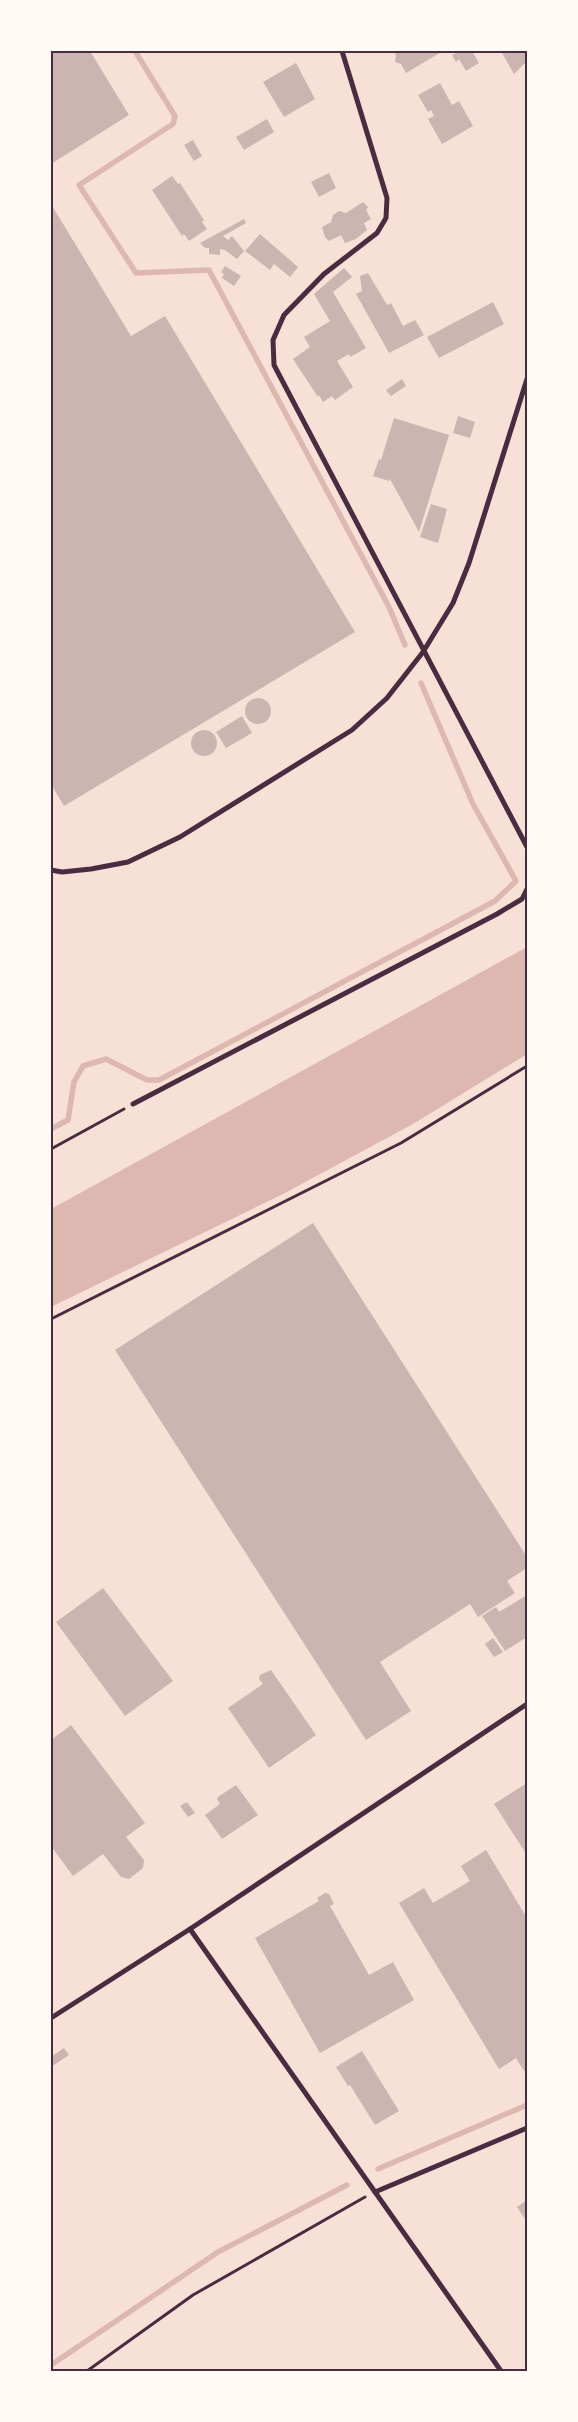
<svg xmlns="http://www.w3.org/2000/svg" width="578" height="2422" font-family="'Fira Sans',sans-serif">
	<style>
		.water { fill: #dcb8b0 }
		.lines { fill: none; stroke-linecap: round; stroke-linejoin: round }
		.stream { stroke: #dcb8b0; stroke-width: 5.5 }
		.building { fill: #ccb4b1 }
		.path { stroke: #4a2c40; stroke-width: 3 }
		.minor { stroke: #4a2c40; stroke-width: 5 }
		.neatline { fill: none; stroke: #4a2c40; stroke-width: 2 }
	</style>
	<rect width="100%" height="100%" fill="#f7e1d7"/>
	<polygon class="water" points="527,947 527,1054 413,1124 285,1193 51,1307 51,1209"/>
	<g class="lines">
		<g class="stream">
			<polyline points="135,51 175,116 173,124 79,185 136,273 209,270 389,607 405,645"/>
			<polyline points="51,1129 68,1120 74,1082 83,1066 106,1059 147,1080 159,1080 495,901 516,881 473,804 421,683"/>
			<polyline points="378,2169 527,2105"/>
			<polyline points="51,2365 218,2252 347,2185"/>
		</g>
	</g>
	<g class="building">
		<polygon points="51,51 90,51 129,115 51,164"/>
		<polygon points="394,51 443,51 406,73 401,64 395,62 396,56"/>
		<polygon points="455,51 472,51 479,63 466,71 459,59 456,62 452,55 456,53"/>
		<polygon points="501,51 527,51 527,61 514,74"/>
		<polygon points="296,63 315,99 284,117 263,82"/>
		<polygon points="440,83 452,105 459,101 473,126 442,144 428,119 434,116 431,110 428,112 418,95"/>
		<polygon points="267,119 274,132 244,150 236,137"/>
		<polygon points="193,140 202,156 194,161 184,145"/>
		<polygon points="329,173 336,188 319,197 311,182"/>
		<polygon points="172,176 178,184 180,183 204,220 202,222 207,229 189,241 184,234 182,236 152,190"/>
		<polygon points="363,202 368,207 366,210 371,219 364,223 367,230 356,239 345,243 341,235 329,241 325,237 322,227 331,222 333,215 339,211 346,213"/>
		<polygon points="51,204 131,336 165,316 355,632 64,806 51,784"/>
		<polygon points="244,219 246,223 223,236 228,240 232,236 244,251 237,259 225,250 220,249 220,255 209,254 209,248 205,248 200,243"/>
		<polygon points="260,234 298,267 290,277 274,264 270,270 245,251"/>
		<polygon points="225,266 241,276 234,286 222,278 224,274 221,272"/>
		<polygon points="344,268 352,277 333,292 366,348 350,357 349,354 337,361 353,387 335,400 332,396 323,402 319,395 318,397 293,359 310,347 304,337 330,321 314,294"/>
		<polygon points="368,273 387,305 391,303 403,326 415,320 424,335 389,353 356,294 362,291 360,276"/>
		<polygon points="493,302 504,324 439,358 427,337"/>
		<polygon points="402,379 406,386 391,396 386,390"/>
		<polygon points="458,416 475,422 470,438 453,433"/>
		<polygon points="394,418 449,435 419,532 390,479 389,481 373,476 379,459 381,460"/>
		<polygon points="431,504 447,509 438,543 420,537"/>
		<circle cx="258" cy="711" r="13"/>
		<polygon points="242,716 252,733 226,748 216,732"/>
		<circle cx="204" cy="743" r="13"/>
		<polygon points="313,1223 527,1557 527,1568 507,1581 515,1593 478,1617 470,1604 380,1662 411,1711 366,1740 115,1350"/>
		<polygon points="103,1588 173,1681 125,1716 56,1622"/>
		<polygon points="527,1595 527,1637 505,1651 482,1616 496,1607 499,1612"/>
		<polygon points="493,1638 503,1652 494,1657 485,1644"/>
		<polygon points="271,1670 316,1735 269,1768 228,1708 263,1684 259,1679 260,1675"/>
		<polygon points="71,1725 145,1823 126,1837 144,1860 143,1868 129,1879 121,1877 103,1854 73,1876 51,1846 51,1740"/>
		<polygon points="527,1783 527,1855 494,1804"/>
		<polygon points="236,1785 258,1815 222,1839 205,1815 220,1804 217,1799 218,1797"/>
		<polygon points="187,1802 195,1813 188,1817 180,1806"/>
		<polygon points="486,1850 527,1918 527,2070 524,2071 516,2058 499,2069 399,1903 424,1888 433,1903 470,1881 461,1866"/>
		<polygon points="325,1893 329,1894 334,1904 330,1906 369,1975 393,1962 414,2000 320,2053 255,1938 319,1901 317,1898"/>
		<polygon points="64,2048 69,2055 51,2067 51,2057"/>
		<polygon points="362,2051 399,2111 375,2125 350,2085 348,2086 336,2067"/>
		<polygon points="527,2200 527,2222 517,2207"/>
	</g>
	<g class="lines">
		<g class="path">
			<polyline points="51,1149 124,1109"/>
			<polyline points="51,1319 401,1143 527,1066"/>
			<polyline points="87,2371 193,2295 365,2197"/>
		</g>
		<g class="minor">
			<polyline points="342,51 387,198 386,218 377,233 324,274 284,315 273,340 274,365 527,847"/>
			<polyline points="51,870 62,872 91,869 128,862 180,837 352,730 387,698 423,652 453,603 469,563 527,379"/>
			<polyline points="133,1104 497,914 522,899 527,889"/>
			<polyline points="190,1929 501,2371"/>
			<polyline points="51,2018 190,1929 527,1704"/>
			<polyline points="375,2192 527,2128"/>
		</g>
	</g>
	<rect width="578" height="2422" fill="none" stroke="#fffaf5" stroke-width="105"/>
	<rect x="52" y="52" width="474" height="2318" class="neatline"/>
</svg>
